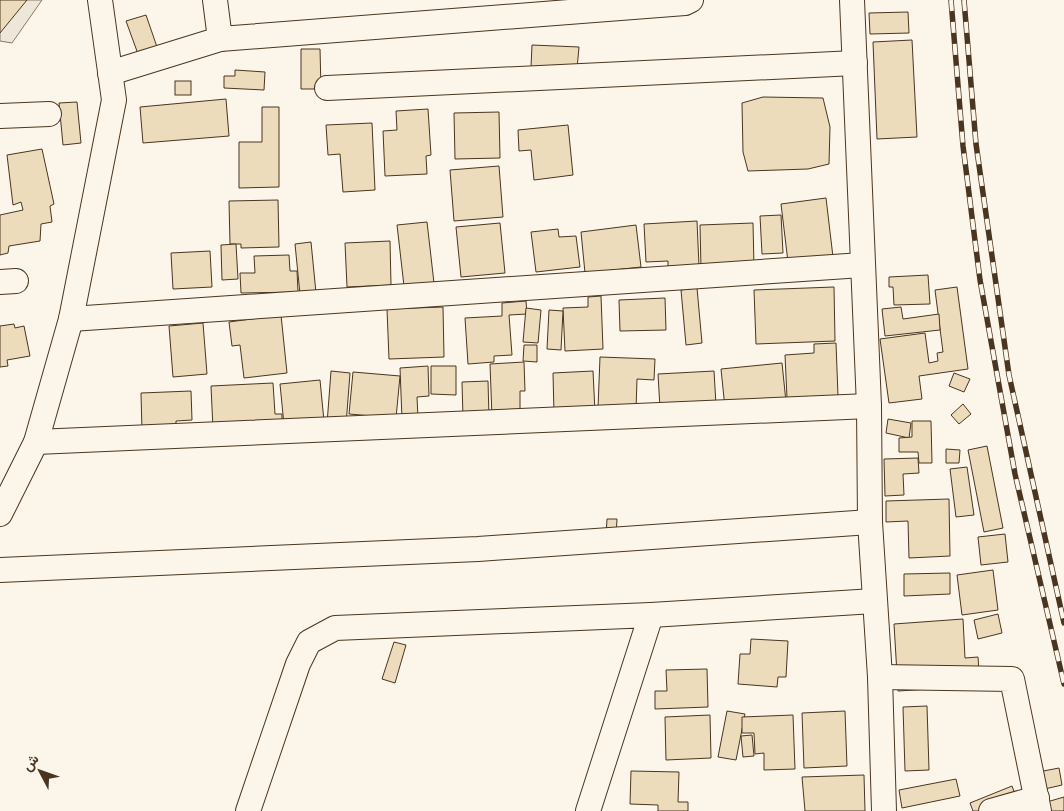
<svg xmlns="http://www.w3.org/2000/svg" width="1064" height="811" font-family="Signika,Vazirmatn,sans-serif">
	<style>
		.green { fill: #ede6d9; stroke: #887966 }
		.building { fill: #ecdcbc; stroke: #4a3520 }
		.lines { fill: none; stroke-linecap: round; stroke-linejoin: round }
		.minor-casing { stroke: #4a3520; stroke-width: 26 }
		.minor { stroke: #fbf6e9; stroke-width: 24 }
		.rail-casing { stroke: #4a3520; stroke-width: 5.5 }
		.rail { stroke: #fbf6e9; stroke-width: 4; stroke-dasharray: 11; stroke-linecap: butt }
	</style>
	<rect width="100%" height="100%" fill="#fbf6e9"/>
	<polygon class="green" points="0,0 42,0 12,43 0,41"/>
	<g class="building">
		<polygon points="0,0 27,0 0,33"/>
		<polygon points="908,12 909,33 870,34 869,13"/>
		<polygon points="146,15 157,47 138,54 126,21"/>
		<polygon points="912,40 917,137 877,139 873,42"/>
		<polygon points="532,45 579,47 577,69 531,67"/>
		<polygon points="301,49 320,49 321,89 301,89"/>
		<polygon points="235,70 265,72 264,90 224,88 224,76 235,76"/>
		<rect x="175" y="81" width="16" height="14"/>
		<polygon points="763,97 823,98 830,127 829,164 808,169 748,171 743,152 742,103"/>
		<polygon points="226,99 229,136 143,143 140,107"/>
		<polygon points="77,102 81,143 63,145 59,103"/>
		<polygon points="262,107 279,107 279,187 239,188 239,142 262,142"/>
		<polygon points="428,109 431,155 426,156 427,174 385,176 383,131 397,130 396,111"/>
		<polygon points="499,112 500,158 455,159 454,113"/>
		<polygon points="372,123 375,190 343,192 340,154 328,155 326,125"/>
		<polygon points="568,125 573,175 534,180 531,150 519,151 518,130"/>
		<polygon points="42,149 54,204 50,206 52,222 41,224 40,241 9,246 8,253 0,255 0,215 23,210 21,202 13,205 7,155"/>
		<polygon points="499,166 503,217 454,221 450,170"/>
		<polygon points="826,198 833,257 788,262 781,204"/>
		<polygon points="278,200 279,247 241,248 241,244 230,244 229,201"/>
		<polygon points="781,215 783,253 762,254 760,216"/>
		<polygon points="697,221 699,266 668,267 668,261 646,262 644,224"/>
		<polygon points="427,222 434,283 404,286 397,225"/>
		<polygon points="500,223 505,273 461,277 456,227"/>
		<polygon points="753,223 754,266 701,268 700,225"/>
		<polygon points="636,225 641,267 585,273 581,232"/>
		<polygon points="558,229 559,237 576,236 580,267 536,272 531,232"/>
		<polygon points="390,241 391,285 347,287 345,243"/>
		<polygon points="311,242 316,293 300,294 295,244"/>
		<polygon points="236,244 238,279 222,280 221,245"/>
		<polygon points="210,251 212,287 173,289 171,253"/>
		<polygon points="289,255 290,271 297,271 298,292 241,293 240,273 255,273 254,256"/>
		<polygon points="928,275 930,304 894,305 893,287 889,287 889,277"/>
		<polygon points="834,287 835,341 756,344 754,290"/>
		<polygon points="957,287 968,369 919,376 922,399 889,403 880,339 925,333 929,363 938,361 937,353 943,352 935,290"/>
		<polygon points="697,288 702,343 686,345 681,290"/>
		<polygon points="601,296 603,349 565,351 563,308 588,307 588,297"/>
		<polygon points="665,298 666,330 620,331 619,300"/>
		<polygon points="526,301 527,314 509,315 512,355 494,356 494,362 468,364 465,318 502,316 502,303"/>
		<polygon points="443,307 444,357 389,359 387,309"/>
		<polygon points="901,307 903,319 939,314 940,330 885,336 882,309"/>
		<polygon points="526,308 541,310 538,343 523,342"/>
		<polygon points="549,310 563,311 561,350 547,349"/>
		<polygon points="281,315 287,373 244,378 240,345 232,346 229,322"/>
		<polygon points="203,323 207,374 173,377 169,326"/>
		<polygon points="14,324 15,328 24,326 30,356 7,360 8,366 0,367 0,326"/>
		<polygon points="836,343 838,396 787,398 785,355 814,353 814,344"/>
		<polygon points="524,345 537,345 537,362 523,361"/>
		<polygon points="600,357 655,359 654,380 637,379 636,410 598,408"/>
		<polygon points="524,362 525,391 520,391 520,415 492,417 490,364"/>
		<polygon points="782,363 786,402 725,408 721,369"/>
		<polygon points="428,366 429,396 417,397 418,418 402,419 400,368"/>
		<polygon points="431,366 456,366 456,395 431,394"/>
		<polygon points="331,371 350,373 346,425 327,424"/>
		<polygon points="593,371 595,412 554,414 553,373"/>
		<polygon points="714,371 716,405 660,408 658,374"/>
		<polygon points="353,372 400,376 396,418 349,414"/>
		<polygon points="954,373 970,379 964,392 949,386"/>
		<polygon points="320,380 324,421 284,425 280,384"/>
		<polygon points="488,381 489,417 463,418 462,382"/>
		<polygon points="273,383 275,414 282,414 282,424 213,429 211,386"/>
		<polygon points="191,391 192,420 176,421 176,431 142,432 141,393"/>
		<polygon points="963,404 971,414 959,424 951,415"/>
		<polygon points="888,419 911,423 909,438 886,433"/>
		<polygon points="912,421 931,421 932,463 919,463 918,452 899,452 899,438 912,437"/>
		<polygon points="987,446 1003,528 984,532 968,450"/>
		<polygon points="946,449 960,450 959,463 946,463"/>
		<polygon points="918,458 919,473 903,474 904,495 885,496 884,459"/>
		<polygon points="967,467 974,515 956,517 950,469"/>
		<polygon points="949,499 950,556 909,558 908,521 886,522 886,501"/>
		<polygon points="607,519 617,519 616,536 606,536"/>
		<polygon points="1005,534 1008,562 981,565 978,537"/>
		<polygon points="993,570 998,610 962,615 957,575"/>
		<polygon points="950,573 950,594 904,596 904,574"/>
		<polygon points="998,614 1002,633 978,639 974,620"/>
		<polygon points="963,619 965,658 978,657 980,686 898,691 894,624"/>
		<polygon points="751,639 788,641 786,677 778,677 777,687 738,684 740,654 750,654"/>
		<polygon points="394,642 406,645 395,683 382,679"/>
		<polygon points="707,669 708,707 655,709 655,691 667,691 666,670"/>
		<polygon points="927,706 929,770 905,771 903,707"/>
		<polygon points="727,711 745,714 736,760 718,757"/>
		<polygon points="845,711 847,766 804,768 802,713"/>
		<polygon points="710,715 711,758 666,760 665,717"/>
		<polygon points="793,715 795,769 764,770 764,753 755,754 754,733 742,733 742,717"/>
		<polygon points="752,735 754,756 743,757 741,736"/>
		<polygon points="1059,768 1062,785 1036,791 1033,773"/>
		<polygon points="631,771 679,772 678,802 688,802 688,811 658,811 658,805 630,804"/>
		<polygon points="864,775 865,811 805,811 802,777"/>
		<polygon points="956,779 960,796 902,808 899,790"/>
		<polygon points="1012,786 1020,808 1012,811 973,811 970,803"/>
		<polygon points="1064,797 1064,811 1042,811 1040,804"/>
	</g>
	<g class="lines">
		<defs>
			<g id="minor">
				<polyline points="215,0 220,39"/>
				<polyline points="852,0 869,406 870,522 880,677 884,811"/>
				<polyline points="110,73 220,39 685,3 691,0"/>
				<polyline points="327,88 855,63"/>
				<polyline points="0,116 49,114"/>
				<polyline points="0,282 16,281"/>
				<polyline points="71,319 862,265"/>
				<polyline points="36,442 869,406"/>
				<polyline points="0,514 36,442 71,319 114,100 100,0"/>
				<polyline points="0,570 478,549 870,522"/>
				<polyline points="651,615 874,601"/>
				<polyline points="880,677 1012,679 1039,811"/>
				<polyline points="248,811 298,664 309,642 335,628 651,615 588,811"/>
				<polyline points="991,811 1037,798"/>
			</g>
		</defs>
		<use href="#minor" class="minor-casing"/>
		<use href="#minor" class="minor"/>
		<defs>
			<g id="rail">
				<polyline points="951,0 963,146 980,280 1015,474 1064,684"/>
				<polyline points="964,0 976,144 1009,375 1064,623"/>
			</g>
		</defs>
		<use href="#rail" class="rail-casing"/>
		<use href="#rail" class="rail"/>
	</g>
	<g transform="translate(40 771) rotate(311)" stroke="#fbf6e9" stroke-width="4" paint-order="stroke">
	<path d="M0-4L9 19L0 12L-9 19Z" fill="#4a3520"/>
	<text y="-8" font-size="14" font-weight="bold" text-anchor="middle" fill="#4a3520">ش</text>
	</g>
</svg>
